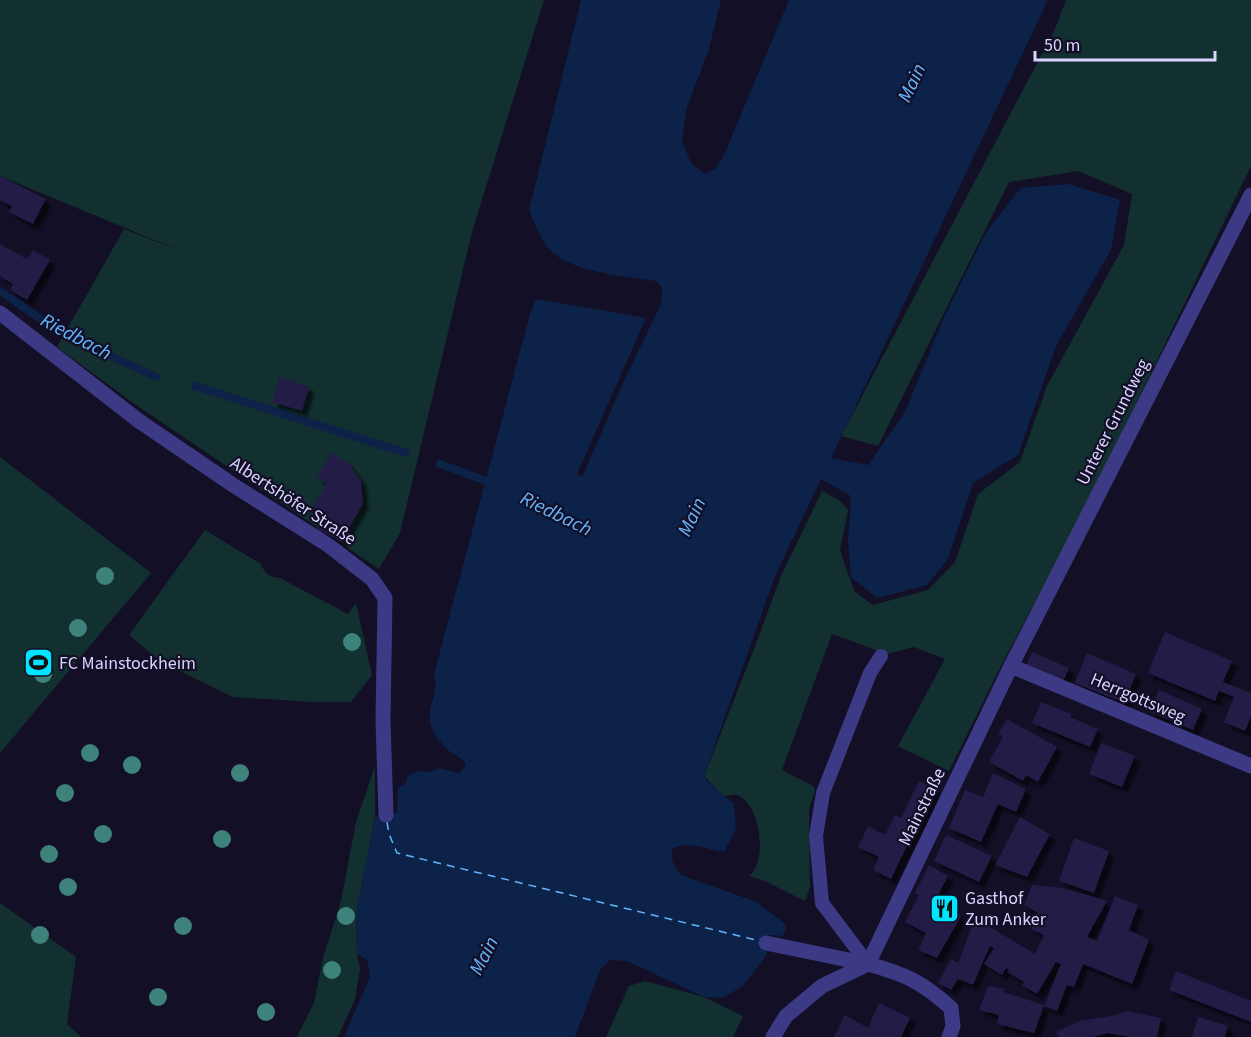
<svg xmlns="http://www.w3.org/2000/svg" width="1251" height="1037" font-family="'Source Sans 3',sans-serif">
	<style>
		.green { fill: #12302f }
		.water { fill: #0c2248 }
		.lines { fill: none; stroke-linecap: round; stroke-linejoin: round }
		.stream { stroke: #0c2248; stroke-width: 8 }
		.ferry { stroke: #62b6ff; stroke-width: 1.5; stroke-dasharray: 8 6; stroke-linecap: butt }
		.building { fill: #241b47; filter: url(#shadow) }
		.service { stroke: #3d3a85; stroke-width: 14 }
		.minor { stroke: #3d3a85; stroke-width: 15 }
		.tertiary { stroke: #3d3a85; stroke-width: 15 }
		.tree { fill: #3d827b }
		.labels { text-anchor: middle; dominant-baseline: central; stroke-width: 4.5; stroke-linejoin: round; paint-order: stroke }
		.street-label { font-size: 18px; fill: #d9d4ff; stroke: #130f26 }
		.poi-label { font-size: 18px; fill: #d9d4ff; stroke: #130f26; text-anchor: start }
		.water-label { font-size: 20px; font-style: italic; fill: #62b6ff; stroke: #130f26 }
	</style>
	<defs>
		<filter id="shadow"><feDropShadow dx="5.5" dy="5.5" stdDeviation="1.5" flood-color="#0009"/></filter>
	</defs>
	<rect width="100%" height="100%" fill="#130f26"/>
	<g class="green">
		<polygon points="0,0 544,0 472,232 400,533 379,569 136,405 57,347 124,229 188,254 0,176"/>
		<path d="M1066 0H1251V166L1097 485 1001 666 949 771 898 746 945 659 914 647 887 654 832 634 782 770 813 786 815 790 809 809 810 887 805 901 765 881 749 876C768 861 761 804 737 795 733 794 727 796 723 796L704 776 754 649 781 576 822 491 839 500 848 510 840 550 854 591 873 605 928 590 955 562 978 494 1020 462 1047 386 1124 245 1132 194 1078 171 1009 182 878 446 841 436 1055 29Z"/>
		<polygon points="0,457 151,573 0,753"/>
		<path d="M205 530 261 564C265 574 269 577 280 578L348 614 356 603 372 675 351 702H313L233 697 161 662 129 635Z"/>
		<polygon points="375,766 375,817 356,914 357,954 360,969 355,999 338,1037 297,1037 314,1003 323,958 341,901 356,822"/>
		<polygon points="0,903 76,957 67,1024 81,1037 0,1037"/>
		<polygon points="645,981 704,997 743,1016 733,1037 606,1037 629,986"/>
	</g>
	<path class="water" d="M581 0H721L709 49 686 110 682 141 691 163 705 174 716 168 724 155 789 0H1048L831 458 868 465 905 412 945 315 986 232 1021 188 1069 184 1120 200 1111 250 1056 346 1018 455 973 483 948 559 927 585 877 598 851 577 848 542 851 496 821 479 775 576 704 776 707 781 734 804 736 829 724 852C709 850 686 840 672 849 671 860 673 866 681 875L754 901 784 923 786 929 783 936 769 935 766 943 767 954 743 986 723 998 704 997 627 961 610 960 600 970 575 1037H344L370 977 367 960 357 954 356 914 375 817 397 813 398 787 405 785 408 776 417 771 430 772 438 768 459 773 466 766C464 756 456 757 449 751 442 744 433 735 431 725 427 711 434 701 435 688 436 683 435 678 434 674L530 314 536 299 646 318 577 474 581 477 583 475 622 385 661 304C662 295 664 287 656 281 625 276 571 273 549 249 540 239 535 223 529 211Z"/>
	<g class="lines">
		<g class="stream">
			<polyline points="0,291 58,331 156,377"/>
			<polyline points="195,386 406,453"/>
			<polyline points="440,464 495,484"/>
		</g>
		<polyline class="ferry" points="387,822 389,834 397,853 760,941"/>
	</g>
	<g class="building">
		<polygon points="0,176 46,199 33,224 9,212 12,206 0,200"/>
		<polygon points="0,244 27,259 33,250 50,260 27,300 10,290 13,284 0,276"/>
		<polygon points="279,377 309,387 302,411 272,402"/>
		<polygon points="331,453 348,463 361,481 363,504 341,542 317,529 322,519 310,512 327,483 317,478"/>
		<polygon points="1165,632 1232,661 1223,682 1251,693 1251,717 1245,731 1224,722 1234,697 1219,691 1215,701 1148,673"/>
		<polygon points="1032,652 1069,668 1062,684 1025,668"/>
		<polygon points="1087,653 1136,674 1124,703 1075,683"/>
		<polygon points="1159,690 1202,709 1193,730 1150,712"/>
		<polygon points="1041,702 1071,714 1070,717 1098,729 1090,747 1032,723"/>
		<polygon points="1007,719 1057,747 1038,782 1026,775 1023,781 989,762 1003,737 998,734"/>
		<polygon points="1101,743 1135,756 1122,787 1089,774"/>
		<polygon points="993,773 1026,789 1016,812 998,804 981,842 949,828 965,790 983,797"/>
		<polygon points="919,781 935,788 891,879 873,870 879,857 858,847 868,826 885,835 895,815 901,818"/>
		<polygon points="1020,817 1050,834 1027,877 995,865"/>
		<polygon points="946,835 992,856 979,882 934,861"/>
		<polygon points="1074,838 1109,851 1094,893 1059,881"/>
		<polygon points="929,865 948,876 934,903 961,916 937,958 918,950 926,933 905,922 919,895 915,893"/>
		<polygon points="1032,885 1063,888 1107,901 1087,937 1097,941 1115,896 1138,905 1129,930 1149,940 1132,984 1083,964 1074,987 1067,985 1057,1011 1044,1006 1061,964 1056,962 1037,994 1022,985 1024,982 1007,972 1009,970 1006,968 1002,975 984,964 994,948 990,946 973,985 958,979 951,990 938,983 951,959 958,963 975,918 1035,954 1044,935 1031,929 1038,913 1024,905"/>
		<polygon points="1176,971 1251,1001 1251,1022 1169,990"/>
		<polygon points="988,986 1005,989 1004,992 1044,1005 1034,1033 997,1024 999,1015 979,1010"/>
		<polygon points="879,1003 910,1018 901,1037 834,1037 845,1015 868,1028"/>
		<polygon points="1127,1011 1161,1018 1157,1037 1129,1037 1108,1033 1093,1037 1059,1037 1056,1032 1079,1021 1111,1016"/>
		<polygon points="1198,1017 1228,1026 1225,1037 1192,1037"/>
	</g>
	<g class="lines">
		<polyline class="service" points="868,964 822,903 816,836 823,793 870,673 881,656"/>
		<g class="minor">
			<polyline points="0,313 139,421 233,485 328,545 372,579 385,598 383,721 386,815"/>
			<polyline points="1011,666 1251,766"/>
			<polyline points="766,943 868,964"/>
			<polyline points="868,964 1011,666 1251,195"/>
			<polyline points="773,1037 786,1016 822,986 868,964"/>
		</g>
		<path class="tertiary" d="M868 964C905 974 922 982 951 1008L953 1026 949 1037"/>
	</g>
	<g class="tree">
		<circle cx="105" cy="576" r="9"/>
		<circle cx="78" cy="628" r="9"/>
		<circle cx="352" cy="642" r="9"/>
		<circle cx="43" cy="674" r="9"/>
		<circle cx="90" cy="753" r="9"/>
		<circle cx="132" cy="765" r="9"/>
		<circle cx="240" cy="773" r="9"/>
		<circle cx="65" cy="793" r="9"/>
		<circle cx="103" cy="834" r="9"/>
		<circle cx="222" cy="839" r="9"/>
		<circle cx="49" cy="854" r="9"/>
		<circle cx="68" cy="887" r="9"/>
		<circle cx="346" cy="916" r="9"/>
		<circle cx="183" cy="926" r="9"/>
		<circle cx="40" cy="935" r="9"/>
		<circle cx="332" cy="970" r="9"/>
		<circle cx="158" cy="997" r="9"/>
		<circle cx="266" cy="1012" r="9"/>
	</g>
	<defs>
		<symbol id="stadium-square" viewBox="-11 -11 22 22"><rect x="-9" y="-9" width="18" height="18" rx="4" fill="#00e5ff" stroke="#130f26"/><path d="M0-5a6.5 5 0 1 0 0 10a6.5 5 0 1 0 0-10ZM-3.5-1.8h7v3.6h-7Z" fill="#111"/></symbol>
		<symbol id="restaurant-square" viewBox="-11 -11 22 22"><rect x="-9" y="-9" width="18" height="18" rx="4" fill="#00e5ff" stroke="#130f26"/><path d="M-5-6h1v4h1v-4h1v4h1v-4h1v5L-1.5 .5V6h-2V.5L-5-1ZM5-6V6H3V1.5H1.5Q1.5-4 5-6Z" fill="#111"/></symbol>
	</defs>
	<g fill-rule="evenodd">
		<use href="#stadium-square" x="22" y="646" width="33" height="33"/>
		<use href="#restaurant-square" x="928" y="892" width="33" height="33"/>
	</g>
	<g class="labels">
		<g class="street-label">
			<text transform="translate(1113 422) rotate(-63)">Unterer Grundweg</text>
			<text transform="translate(293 501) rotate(33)">Albertshöfer Straße</text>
			<text transform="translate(1138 698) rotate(23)">Herrgottsweg</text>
			<text transform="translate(922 807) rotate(-64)">Mainstraße</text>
		</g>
		<g class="poi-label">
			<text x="59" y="663">FC Mainstockheim</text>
			<text x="965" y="898">Gasthof<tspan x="965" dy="21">Zum Anker</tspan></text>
		</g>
		<g class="water-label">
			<text transform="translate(912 83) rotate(-65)">Main</text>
			<text transform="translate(76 337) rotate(28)">Riedbach</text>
			<text transform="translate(556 514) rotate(26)">Riedbach</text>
			<text transform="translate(692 517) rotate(-65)">Main</text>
			<text transform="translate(484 956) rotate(-63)">Main</text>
		</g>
	</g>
	<path d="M1035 51v9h180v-9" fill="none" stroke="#d9d4ff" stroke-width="3"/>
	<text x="1044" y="51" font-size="18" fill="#d9d4ff" stroke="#130f26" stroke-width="4.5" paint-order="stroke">50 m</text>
</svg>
